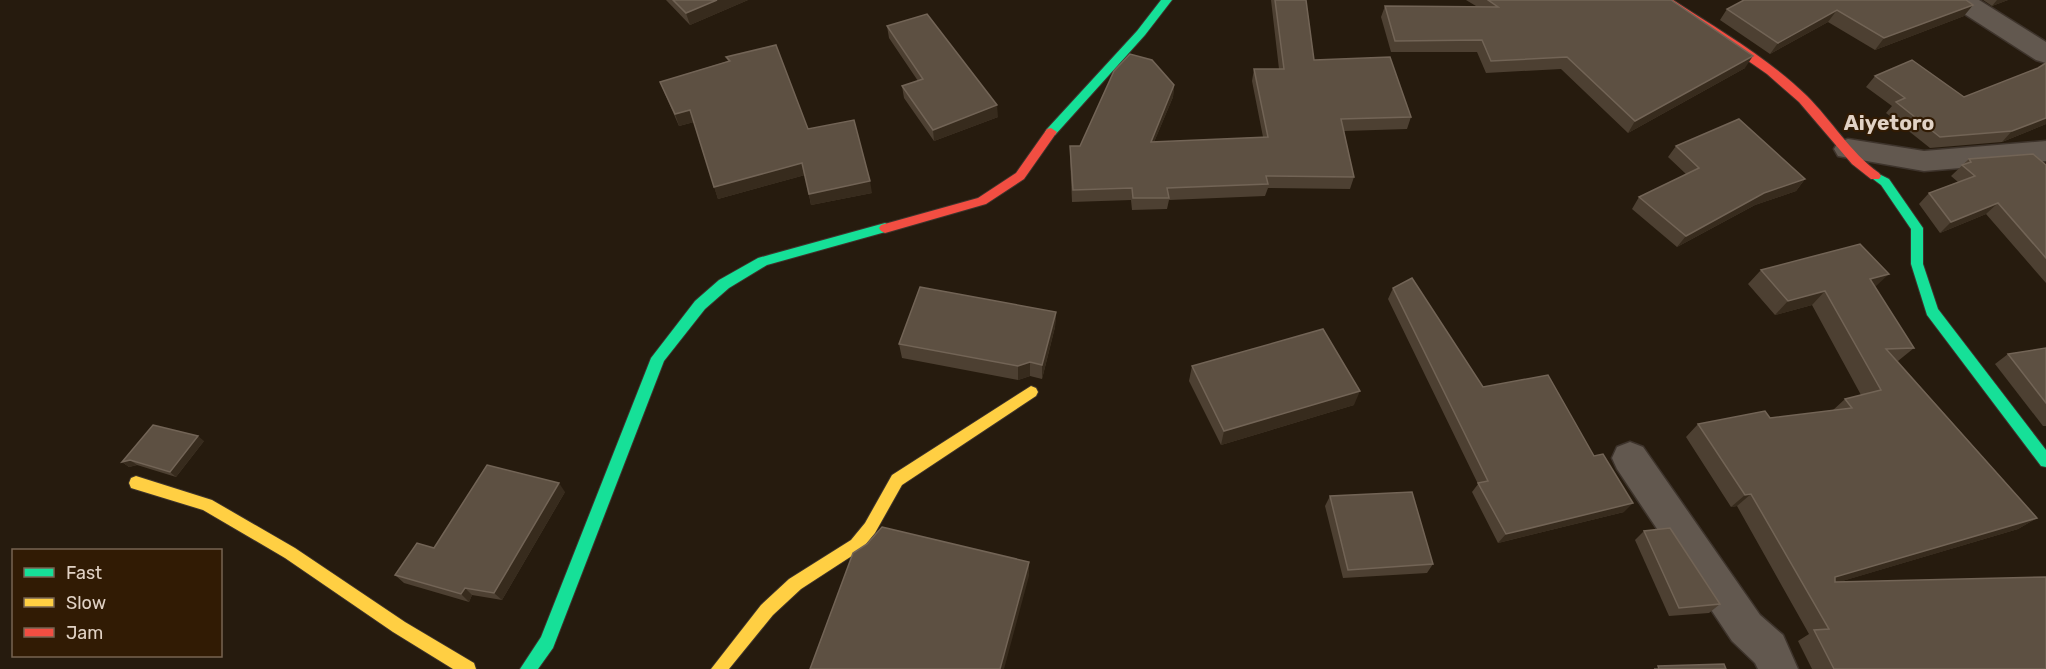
<svg xmlns="http://www.w3.org/2000/svg" width="2046" height="669" font-family="Rubik,sans-serif">
	<style>
		.lines { fill: none; stroke-linecap: round; stroke-linejoin: round }
		.street-casing { stroke: #3e342c; stroke-width: 3 }
		.fast-casing { stroke: #3e342c; stroke-width: 2 }
		.slow-casing { stroke: #3e342c; stroke-width: 2 }
		.jam-casing { stroke: #3e342c; stroke-width: 2 }
		.street { fill: #62584f; fill-rule: evenodd }
		.fast { fill: #16e098; fill-rule: evenodd }
		.slow { fill: #ffcf43; fill-rule: evenodd }
		.jam { fill: #f24e42; fill-rule: evenodd }
		.wall { fill: #4d4032 }
		.shaded-wall { fill: #372b1d }
		.building { fill: #5d5042; stroke: #726456; stroke-width: 1.5 }
		.labels { text-anchor: middle; dominant-baseline: central; stroke-width: 4.5; stroke-linejoin: round; paint-order: stroke }
		.quarter-label { font-size: 21px; font-weight: bold; fill: #e1d2c5; stroke: #311b04 }
	</style>
	<rect width="100%" height="100%" fill="#261b0e"/>
	<g class="lines">
		<defs>
			<g id="street">
				<polygon points="1948,0 1979,0 2046,42 2046,63 2036,60 1952,6"/>
				<polygon points="1848,139 1924,151 2046,141 2046,161 1924,171 1838,156 1834,149 1838,142"/>
				<polygon points="1630,442 1643,447 1760,615 1783,635 1798,669 1758,669 1755,663 1732,641 1617,469 1612,458 1617,447"/>
			</g>
			<g id="fast">
				<polygon points="1161,0 1172,0 1145,35 1055,135 1047,135 1045,132 1047,129 1137,31"/>
				<polygon points="1875,172 1889,179 1923,228 1923,264 1938,309 2046,450 2046,467 2041,466 1927,315 1911,264 1911,229 1881,185 1869,176 1871,173"/>
				<polygon points="885,223 889,225 891,228 889,231 767,265 729,288 705,309 664,361 553,648 538,669 520,669 541,637 651,358 695,301 719,280 758,258"/>
			</g>
			<g id="slow">
				<polygon points="1031,386 1036,388 1038,392 1036,396 902,485 875,533 861,550 801,589 773,615 729,669 711,669 761,605 789,579 851,540 865,523 892,475"/>
				<polygon points="136,476 212,500 295,548 405,622 474,663 476,669 453,669 393,632 285,558 203,510 131,488 129,483 131,478"/>
			</g>
			<g id="jam">
				<path d="M1661 0H1673C1719 30 1768 58 1807 96 1832 121 1850 152 1879 173L1881 176 1879 179H1871L1852 164 1799 102 1767 74Z"/>
				<polygon points="1051,128 1057,132 1024,179 986,204 885,233 881,231 879,228 881,225 978,198 1016,173 1047,129"/>
			</g>
		</defs>
		<use href="#street" class="street-casing"/>
		<use href="#fast" class="fast-casing"/>
		<use href="#slow" class="slow-casing"/>
		<use href="#jam" class="jam-casing"/>
		<use href="#street" class="street"/>
		<use href="#fast" class="fast"/>
		<use href="#slow" class="slow"/>
		<use href="#jam" class="jam"/>
	</g>
	<g class="wall">
		<polygon points="666,0 748,0 690,25"/>
		<polygon points="1271,0 1306,0 1314,60 1411,117 1407,129 1344,131 1354,177 1350,189 1268,188 1265,196 1169,200 1167,209 1132,210 1131,200 1072,202 1070,158 1070,146 1080,146 1174,85 1173,97 1154,142 1263,137 1252,81 1254,69 1279,69"/>
		<polygon points="1466,0 1671,0 1745,68 1628,133 1561,69 1486,73 1477,52 1391,52 1381,17 1385,6 1476,6"/>
		<polygon points="1744,0 1964,16 1875,50 1828,22 1770,54 1720,20 1727,9"/>
		<polygon points="1983,0 2008,0 1992,6"/>
		<polygon points="887,26 998,117 934,141 904,98 902,86 918,81 889,38"/>
		<polygon points="726,57 808,129 872,193 811,205 805,175 718,199 694,122 679,126 665,94 660,82 728,61"/>
		<polygon points="2046,63 2046,124 2002,142 1930,148 1886,113 1892,106 1866,87 1875,76 1964,97 2038,68"/>
		<polygon points="1676,146 1805,179 1796,191 1755,205 1677,247 1632,209 1639,197 1686,174 1668,157"/>
		<polygon points="1969,159 2046,165 2046,283 1986,214 1940,233 1919,204 1929,193 1958,182 1951,176"/>
		<polygon points="1761,270 1875,287 1914,348 1898,361 2037,518 2018,529 1842,581 2046,669 1812,669 1798,641 1809,634 1737,506 1731,507 1686,437 1698,424 1770,418 1832,411 1845,399 1861,395 1812,305 1775,315 1748,284"/>
		<polygon points="1393,288 1483,387 1624,512 1498,543 1472,492 1478,484 1388,299"/>
		<polygon points="1056,312 1055,327 1042,379 1030,376 1018,380 902,358 899,344"/>
		<polygon points="2046,348 2046,426 2043,426 1995,364 2008,354"/>
		<polygon points="1192,366 1354,405 1221,445 1189,381"/>
		<polygon points="204,441 176,477 137,465 129,467 122,462"/>
		<polygon points="565,492 502,600 472,595 469,602 404,583 395,575 434,548"/>
		<polygon points="1330,496 1433,564 1427,573 1343,578 1325,506"/>
		<polygon points="1644,531 1720,604 1709,613 1669,616 1635,540"/>
	</g>
	<g class="shaded-wall">
		<polygon points="717,0 748,0 690,25 686,13"/>
		<polygon points="1997,0 2008,0 1992,6"/>
		<polygon points="1973,5 1964,16 1875,50 1884,38"/>
		<polygon points="1837,10 1828,22 1770,54 1778,43"/>
		<polygon points="1753,56 1745,68 1628,133 1635,121"/>
		<polygon points="1174,85 1173,97 1149,154 1151,142"/>
		<polygon points="997,105 998,117 934,141 933,130"/>
		<polygon points="690,110 694,122 679,126 675,114"/>
		<polygon points="2046,118 2046,124 2002,142 2012,131"/>
		<polygon points="802,163 805,175 718,199 714,187"/>
		<polygon points="1805,179 1796,191 1755,205 1677,247 1686,236 1764,193"/>
		<polygon points="870,181 872,193 811,205 809,194"/>
		<polygon points="1998,203 1986,214 1940,233 1951,222"/>
		<polygon points="1889,274 1874,288 1870,279"/>
		<polygon points="1825,291 1812,305 1775,315 1788,301"/>
		<polygon points="1056,312 1055,327 1042,379 1042,365"/>
		<polygon points="1030,362 1030,376 1018,380 1018,366"/>
		<polygon points="1360,391 1354,405 1221,445 1224,431"/>
		<polygon points="198,436 204,441 176,477 170,472"/>
		<polygon points="130,460 137,465 129,467 122,462"/>
		<polygon points="559,483 565,492 502,600 494,593"/>
		<polygon points="1751,494 1737,506 1731,507 1745,495"/>
		<polygon points="1633,503 1624,512 1498,543 1506,534"/>
		<polygon points="2037,518 2018,529 1819,588 1835,577"/>
		<polygon points="1029,562 1029,576 1004,669 1000,669"/>
		<polygon points="465,588 472,595 469,602 461,594"/>
	</g>
	<g class="building">
		<polygon points="673,0 717,0 686,13"/>
		<polygon points="1275,0 1306,0 1314,60 1390,57 1411,117 1341,119 1354,177 1266,176 1268,184 1167,188 1169,198 1133,198 1132,188 1073,190 1070,146 1080,146 1114,71 1130,54 1152,60 1174,85 1151,142 1268,137 1254,69 1284,69"/>
		<polygon points="1488,0 1671,0 1753,56 1635,121 1567,57 1491,61 1482,40 1395,41 1385,6 1498,7"/>
		<polygon points="1744,0 1966,0 1973,5 1884,38 1837,10 1778,43 1727,9"/>
		<polygon points="927,14 997,105 933,130 902,86 923,79 887,26"/>
		<polygon points="776,45 808,129 854,120 870,181 809,194 802,163 714,187 690,110 675,114 660,82 730,61 726,57"/>
		<polygon points="1912,60 1964,97 2038,68 2046,63 2046,118 2012,131 1940,137 1896,102 1905,98 1875,76"/>
		<polygon points="1739,119 1805,179 1764,193 1686,236 1639,197 1699,168 1676,146"/>
		<polygon points="2033,154 2046,165 2046,258 1998,203 1951,222 1929,193 1975,176 1962,165 1971,162 1969,159"/>
		<polygon points="1860,244 1889,274 1870,279 1914,348 1886,349 2037,518 1835,577 1835,582 2046,577 2046,669 1834,669 1814,630 1829,629 1751,494 1745,495 1698,424 1765,411 1770,418 1852,408 1845,399 1881,390 1825,291 1788,301 1761,270"/>
		<polygon points="1412,278 1483,387 1548,375 1594,456 1603,454 1633,503 1506,534 1478,483 1488,481 1393,288"/>
		<polygon points="920,287 1056,312 1042,365 1030,362 1018,366 899,344"/>
		<polygon points="1323,329 1360,391 1224,431 1192,366"/>
		<polygon points="2046,348 2046,403 2008,354"/>
		<polygon points="153,425 198,436 170,472 130,460 122,462"/>
		<polygon points="487,465 559,483 494,593 465,588 461,594 395,575 417,543 434,548"/>
		<polygon points="1412,492 1433,564 1348,570 1330,496"/>
		<polygon points="882,527 1029,562 1000,669 810,669 853,553 867,544"/>
		<polygon points="1670,528 1720,604 1679,608 1644,531"/>
		<polygon points="1724,664 1726,669 1654,669 1659,669 1658,666"/>
	</g>
	<g class="labels">
		<g class="quarter-label">
			<text x="1889" y="122">Aiyetoro</text>
		</g>
	</g>
	<rect x="12" y="549" width="210" height="108" fill="#311b04" stroke="#776451" stroke-width="1.5"/>
	<rect x="24" y="568" width="30" height="9" fill="#16e098" stroke="#776451" stroke-width="1.5"/>
	<text x="66" y="579" font-size="18" fill="#e1d2c5">Fast</text>
	<rect x="24" y="598" width="30" height="9" fill="#ffcf43" stroke="#776451" stroke-width="1.5"/>
	<text x="66" y="609" font-size="18" fill="#e1d2c5">Slow</text>
	<rect x="24" y="628" width="30" height="9" fill="#f24e42" stroke="#776451" stroke-width="1.5"/>
	<text x="66" y="639" font-size="18" fill="#e1d2c5">Jam</text>
</svg>
